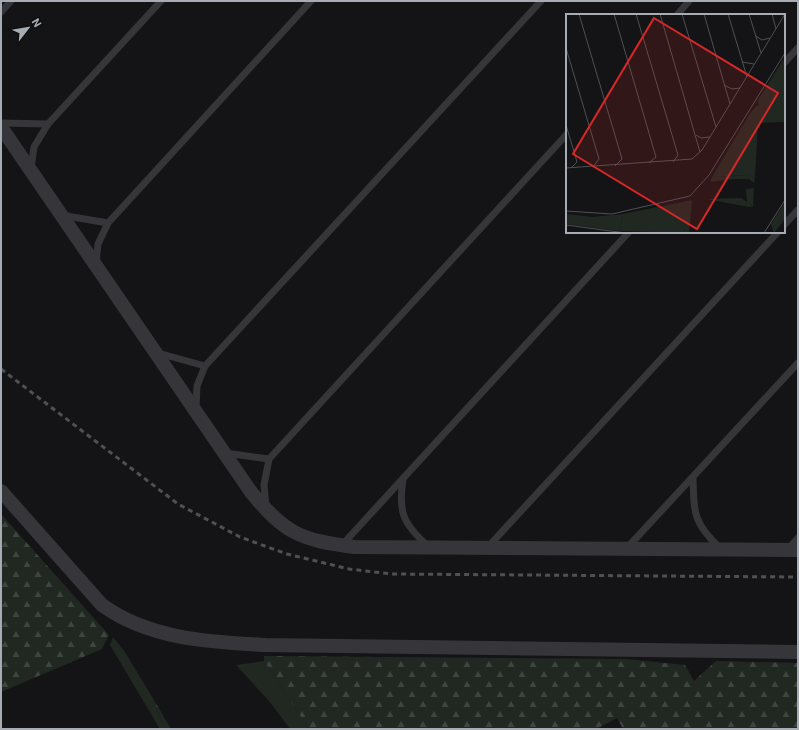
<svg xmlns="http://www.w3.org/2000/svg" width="799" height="730" font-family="Roboto,sans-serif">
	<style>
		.green { fill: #212822 }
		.forest { fill: url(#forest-firs) }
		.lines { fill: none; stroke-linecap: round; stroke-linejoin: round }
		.lane { stroke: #36363a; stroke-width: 7 }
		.street { stroke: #36363a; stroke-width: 14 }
		.rail { stroke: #4f5055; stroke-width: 3; stroke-dasharray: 5 4; stroke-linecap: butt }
		.inset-road { fill: none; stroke: #4f5055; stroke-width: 1 }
		.view { fill: #d62828; fill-opacity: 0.15; stroke: #d62828; stroke-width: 2 }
		.inset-edge { fill: none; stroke: #a7abb4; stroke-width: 2 }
	</style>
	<defs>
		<pattern id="forest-firs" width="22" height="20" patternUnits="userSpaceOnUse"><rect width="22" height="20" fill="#212822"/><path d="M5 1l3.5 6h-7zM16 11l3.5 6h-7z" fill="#3e4440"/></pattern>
	</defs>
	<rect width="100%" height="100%" fill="#141416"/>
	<g class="green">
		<polygon points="113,637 125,652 154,700 164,729 160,729 110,645"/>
		<polygon points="264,661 309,729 290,729 269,701 236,665"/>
	</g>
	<g class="forest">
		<polygon points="1,514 109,635 102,649 1,692"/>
		<polygon points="264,656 626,659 685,665 694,681 716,661 798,663 798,729 623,729 617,718 596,729 309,729 264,661"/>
		<polygon points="154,700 171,729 164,729"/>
	</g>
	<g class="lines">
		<g class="lane">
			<polyline points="1,12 11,1"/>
			<polyline points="677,15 689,1"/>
			<polyline points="784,63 798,48"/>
			<polyline points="1,123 48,124 161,1"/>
			<polyline points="31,168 34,147 48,124"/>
			<polyline points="61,215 108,223 311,1"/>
			<polyline points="784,225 798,210"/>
			<polyline points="96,264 98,244 108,223"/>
			<polyline points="158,353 205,366 541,1"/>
			<polyline points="196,408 197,386 205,366"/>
			<polyline points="225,453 269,459 567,134"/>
			<path d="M693 477C694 513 693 523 720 548"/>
			<path d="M403 479C398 512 403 524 428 546"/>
			<polyline points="266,507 264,485 269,459"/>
			<polyline points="342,545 629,232"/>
			<polyline points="487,548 778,232"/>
			<polyline points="626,549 798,363"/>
			<polyline points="787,550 798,538"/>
		</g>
		<g class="street">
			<path d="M1 127 251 492C285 534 301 540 354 547L798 550"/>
			<path d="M1 491 102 605C149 639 209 642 265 645L798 652"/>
		</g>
		<polyline class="rail" points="1,369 178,504 240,537 287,554 349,569 392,574 798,577"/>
	</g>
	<g transform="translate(566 14)">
		<rect width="219" height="219" fill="#141416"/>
		<path d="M180 161 189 163 188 169 183 165H167L144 168 146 163ZM188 174 187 193H183L186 191 181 188 180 175ZM0 200 26 203 57 200 54 217 0 210Z" fill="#212822"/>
		<path d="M219 43V108L192 109 189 163 179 161 146 163 183 101 190 92H193L192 86ZM175 184 186 191 183 193 141 185ZM126 186 123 219 54 217 57 200ZM219 188V205L208 219 205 210Z" fill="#212822"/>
		<path class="inset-road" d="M13 0 56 145 49 152M48 0 90 143 83 149M70 0 112 141 107 148M94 0 134 138M116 0 150 113M138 0 164 90M162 0 181 63M183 0 195 39M206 0 210 15M190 22 196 26 204 24M0 34 33 145 27 153M176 48 188 50M158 71 166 75 174 74M0 111 11 148 5 154M130 121 135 124 144 123M0 154 126 145 136 136 219 0M0 197 46 200 124 182 143 161 219 39M0 211 60 219M198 219 219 186"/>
		<path class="view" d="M88 4 212 79 131 215 7 140Z"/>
		<rect width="219" height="219" class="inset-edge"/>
	</g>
	<rect width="799" height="730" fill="none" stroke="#a7abb4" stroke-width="4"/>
	<g transform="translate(28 28) rotate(59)" stroke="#0f0f10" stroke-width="3" paint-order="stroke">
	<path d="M0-3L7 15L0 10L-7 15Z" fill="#a7abb4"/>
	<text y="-6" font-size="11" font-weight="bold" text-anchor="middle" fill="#a7abb4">N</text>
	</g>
</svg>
